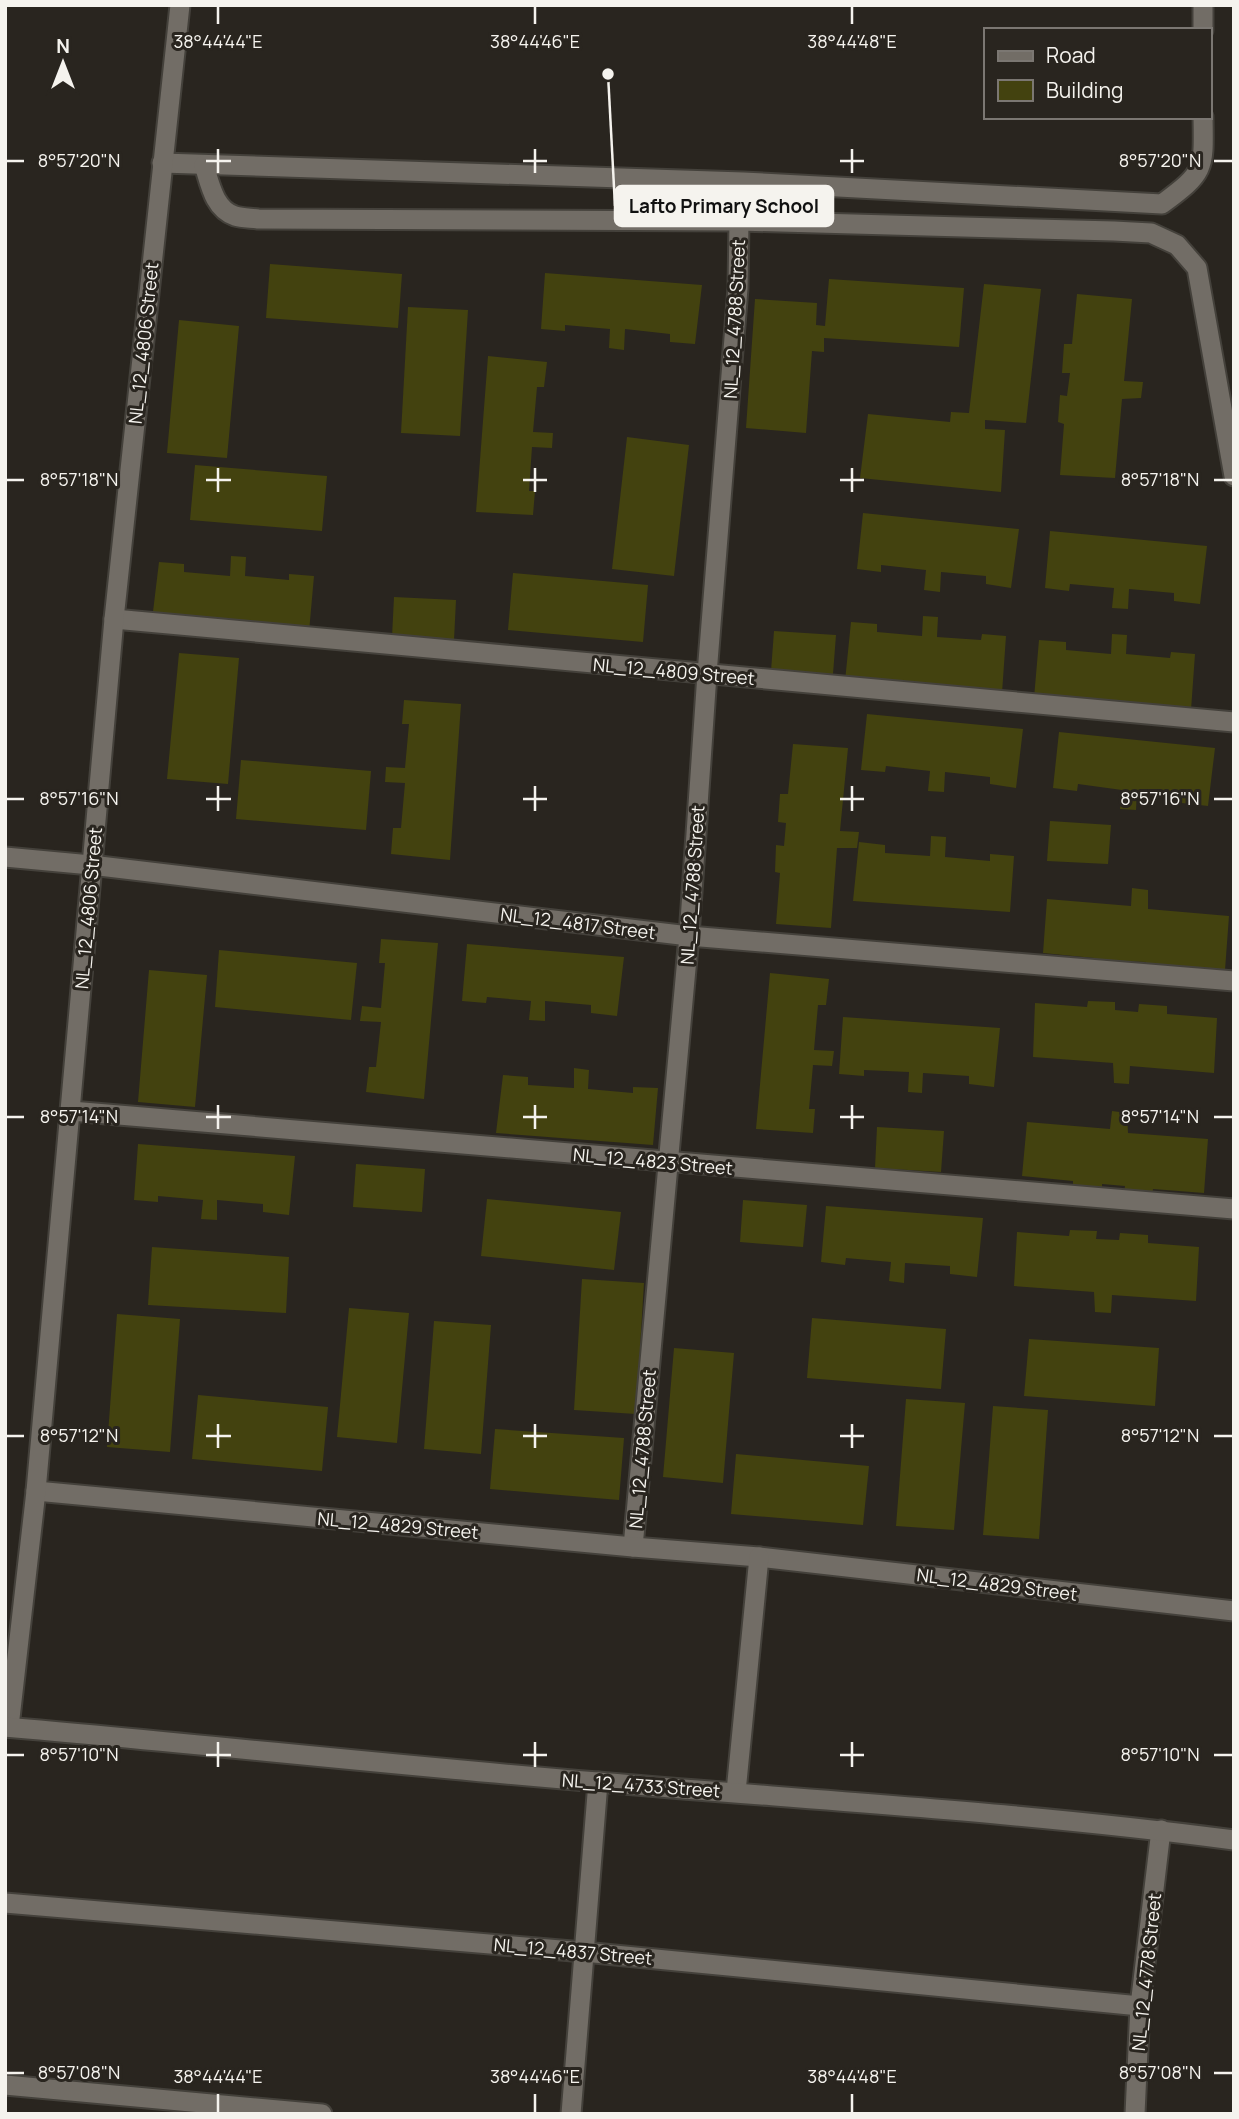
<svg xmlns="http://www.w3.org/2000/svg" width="1239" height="2119" font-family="Manrope,sans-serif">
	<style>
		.building { fill: #43420f }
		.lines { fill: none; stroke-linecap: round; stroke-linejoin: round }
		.service-casing { stroke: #44413b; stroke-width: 23 }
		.minor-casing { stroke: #44413b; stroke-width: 23 }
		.tertiary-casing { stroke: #44413b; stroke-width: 23 }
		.service { stroke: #726d66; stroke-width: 19 }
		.minor { stroke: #726d66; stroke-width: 19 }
		.tertiary { stroke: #726d66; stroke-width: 19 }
		.ticks { fill: none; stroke: #f5f3ee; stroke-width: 2.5 }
		.labels { text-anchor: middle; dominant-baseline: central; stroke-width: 6; stroke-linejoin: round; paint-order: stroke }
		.street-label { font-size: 18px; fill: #f5f3ee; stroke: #29251f }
		.ticks-label { font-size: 18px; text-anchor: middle; fill: #f5f3ee; stroke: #29251f; stroke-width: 6; stroke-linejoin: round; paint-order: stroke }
		.leader { fill: none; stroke: #f5f3ee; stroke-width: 2.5 }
		.callout-dot { fill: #f5f3ee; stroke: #29251f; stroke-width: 2.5 }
		.callout { fill: #f5f3ee; stroke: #f5f3ee; stroke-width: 2.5 }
		.callout-label { font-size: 19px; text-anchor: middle; font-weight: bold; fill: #111 }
	</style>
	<rect width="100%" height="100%" fill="#29251f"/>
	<g class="building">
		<polygon points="270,264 402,274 398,328 266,318"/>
		<polygon points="545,273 702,285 695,344 670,342 670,334 625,329 624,350 609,348 610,329 565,325 565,331 541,329"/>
		<polygon points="829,279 964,288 959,347 824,338 824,352 812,351 806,433 746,428 755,299 817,303 816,325 825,326"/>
		<polygon points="984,284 1041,289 1026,423 985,420 985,429 1005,430 1001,492 860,478 868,414 950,422 951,412 969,413"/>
		<polygon points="1077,294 1132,299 1124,381 1143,382 1141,398 1122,399 1115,478 1060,475 1064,424 1058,422 1060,395 1067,396 1070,373 1062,373 1064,344 1072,344"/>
		<polygon points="408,307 468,310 460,436 401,433"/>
		<polygon points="179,320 239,326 227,458 167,453"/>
		<polygon points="488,356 547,362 544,387 537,387 533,432 553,433 552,448 532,447 529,491 535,491 533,515 476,512"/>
		<polygon points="627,437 689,445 674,576 612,569"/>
		<polygon points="195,465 327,476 322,531 190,520"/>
		<polygon points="863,513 1019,529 1011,588 986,584 986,576 941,572 940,592 924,590 926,570 881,565 881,572 857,569"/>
		<polygon points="1050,531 1207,546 1200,604 1174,601 1174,593 1129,589 1128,609 1112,608 1114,588 1070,584 1069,591 1045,588"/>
		<polygon points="231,556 246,557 245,576 289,580 289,574 314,576 309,632 152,620 159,562 184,564 184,572 230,576"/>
		<polygon points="513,573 648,585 643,642 508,630"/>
		<polygon points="394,597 456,600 454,640 392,637"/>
		<polygon points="923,616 938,617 937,637 981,640 982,634 1006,636 1002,693 845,681 851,622 877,624 877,632 922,636"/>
		<polygon points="774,631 836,635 833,674 771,671"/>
		<polygon points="1112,634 1127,635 1126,654 1170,658 1171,652 1195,654 1191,710 1034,698 1039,640 1066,642 1066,650 1111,654"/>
		<polygon points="179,653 239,658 228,784 167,779"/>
		<polygon points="404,700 461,704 450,860 391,854 393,828 401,828 405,783 385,782 386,767 405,768 409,724 402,724"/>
		<polygon points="867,714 1023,729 1016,788 990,784 990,777 945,772 944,792 928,791 930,771 886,766 885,772 861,770"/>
		<polygon points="1059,732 1215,748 1208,806 1182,803 1182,795 1137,790 1136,810 1120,809 1122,790 1078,784 1077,791 1053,788"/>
		<polygon points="793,744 848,748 840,831 859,832 857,848 837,848 831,928 776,924 780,873 775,872 776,845 784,846 786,823 778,822 780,794 788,794"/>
		<polygon points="241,760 371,771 366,830 236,819"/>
		<polygon points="1050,821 1111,825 1108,864 1047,861"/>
		<polygon points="931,836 946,837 945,857 990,861 990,854 1014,856 1010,912 853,901 859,842 885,845 885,853 930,856"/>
		<polygon points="1132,888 1148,890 1148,909 1229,916 1225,970 1173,966 1172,972 1145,970 1146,962 1123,961 1122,968 1094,966 1094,958 1043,953 1047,899 1131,906"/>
		<polygon points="381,939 438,943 424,1099 366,1092 369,1067 376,1067 381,1022 360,1021 362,1006 381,1008 385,963 379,963"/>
		<polygon points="467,944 624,957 617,1016 591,1013 591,1005 545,1001 545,1021 529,1020 531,1001 487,997 486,1003 462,1001"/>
		<polygon points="219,950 357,963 351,1020 215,1007"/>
		<polygon points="149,970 207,975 195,1107 138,1102"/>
		<polygon points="770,973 829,979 826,1005 818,1005 814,1050 834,1051 832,1066 813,1065 809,1109 815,1109 813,1133 756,1129"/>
		<polygon points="1088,1001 1115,1002 1115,1010 1138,1012 1139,1004 1167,1006 1167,1014 1217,1018 1214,1073 1130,1066 1129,1084 1114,1083 1113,1063 1033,1057 1035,1003 1087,1007"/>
		<polygon points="843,1017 1000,1028 994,1087 969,1084 969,1076 923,1073 922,1093 908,1092 909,1072 864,1070 864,1076 839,1074"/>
		<polygon points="574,1068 589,1070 588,1089 633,1093 633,1087 658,1088 653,1145 496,1133 503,1075 528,1077 528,1085 574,1088"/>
		<polygon points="1112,1111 1127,1113 1128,1133 1208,1139 1204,1193 1153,1189 1152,1195 1124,1193 1125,1186 1102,1184 1102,1191 1073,1189 1073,1181 1022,1176 1027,1122 1110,1129"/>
		<polygon points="877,1127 944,1131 941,1172 875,1168"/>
		<polygon points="138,1144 295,1156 289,1215 263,1212 263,1204 217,1200 217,1220 201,1219 203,1200 158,1196 158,1202 134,1200"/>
		<polygon points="356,1164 425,1169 422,1212 353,1207"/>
		<polygon points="487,1199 621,1212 614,1270 481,1256"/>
		<polygon points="743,1200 807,1205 803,1247 740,1242"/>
		<polygon points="826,1206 983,1218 977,1277 950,1274 950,1266 905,1263 904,1283 889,1281 891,1262 846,1258 845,1265 821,1262"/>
		<polygon points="1070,1230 1097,1231 1096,1239 1119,1240 1120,1233 1148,1235 1148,1243 1199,1247 1196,1301 1112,1295 1111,1313 1095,1312 1094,1292 1014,1286 1017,1232 1069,1236"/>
		<polygon points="152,1247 289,1257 286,1313 148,1305"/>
		<polygon points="582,1279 644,1283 636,1414 574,1410"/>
		<polygon points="349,1308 409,1313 397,1443 337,1437"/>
		<polygon points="117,1314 180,1319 170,1452 107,1447"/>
		<polygon points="812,1318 946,1329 941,1389 807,1378"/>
		<polygon points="434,1321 491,1325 481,1454 424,1449"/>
		<polygon points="1029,1339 1159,1348 1155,1406 1024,1396"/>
		<polygon points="674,1348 734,1353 723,1483 663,1477"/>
		<polygon points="198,1395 328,1407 322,1471 192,1459"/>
		<polygon points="906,1399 965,1403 954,1530 896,1526"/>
		<polygon points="993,1406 1048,1410 1039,1539 983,1535"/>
		<polygon points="495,1429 624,1438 619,1500 490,1489"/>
		<polygon points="736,1454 869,1466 863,1525 731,1514"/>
	</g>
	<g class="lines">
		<defs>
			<polyline id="service" points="739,221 1114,231 1151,233 1177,245 1197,268 1234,476"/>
			<g id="minor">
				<polyline points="1203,5 1203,30"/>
				<path d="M162 163 743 182 1162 204C1205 172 1204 170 1203 117"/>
				<path d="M204 165C210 184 214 209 235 216 242 218 251 218 258 219L739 221 738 288 707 674 689 936 633 1547"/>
				<polyline points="114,619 1234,722"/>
				<polyline points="5,857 91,865 689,936 1234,981"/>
				<polyline points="71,1111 1234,1209"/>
				<polyline points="36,1491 633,1547 759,1557 1234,1611"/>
				<polyline points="9,1727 36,1491 114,619 180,5"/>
				<polyline points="736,1792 759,1557"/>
				<polyline points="5,1903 584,1952 1140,2006"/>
				<polyline points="5,2085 322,2114"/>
				<polyline points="571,2114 598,1782"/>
				<polyline points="1135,2114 1140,2006 1161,1830"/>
			</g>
			<path id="tertiary" d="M5 1727C203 1744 400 1766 598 1782 810 1800 1023 1812 1234 1840"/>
		</defs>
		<use href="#service" class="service-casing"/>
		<use href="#minor" class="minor-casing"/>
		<use href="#tertiary" class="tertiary-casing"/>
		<use href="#service" class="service"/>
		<use href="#minor" class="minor"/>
		<use href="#tertiary" class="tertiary"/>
	</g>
	<path class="ticks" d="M218 7V24M535 7V24M852 7V24M218 149V173M535 149V173M852 149V173M7 161H24M206 161H231M523 161H547M840 161H864M1214 161H1232M218 468V492M535 468V492M852 468V492M7 480H24M206 480H231M523 480H547M840 480H864M1214 480H1232M218 786V811M535 786V811M852 786V811M7 799H24M206 799H231M523 799H547M840 799H864M1214 799H1232M218 1105V1129M535 1105V1129M852 1105V1129M7 1117H24M206 1117H231M523 1117H547M840 1117H864M1214 1117H1232M218 1424V1448M535 1424V1448M852 1424V1448M7 1436H24M206 1436H231M523 1436H547M840 1436H864M1214 1436H1232M218 1742V1767M535 1742V1767M852 1742V1767M7 1755H24M206 1755H231M523 1755H547M840 1755H864M1214 1755H1232M7 2073H24M1214 2073H1232M218 2094V2112M535 2094V2112M852 2094V2112"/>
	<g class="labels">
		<g class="street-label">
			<text transform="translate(734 319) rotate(-87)">NL_12_4788 Street</text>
			<text transform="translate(143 343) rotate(-84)">NL_12_4806 Street</text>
			<text transform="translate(674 671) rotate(5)">NL_12_4809 Street</text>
			<text transform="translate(692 885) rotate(-86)">NL_12_4788 Street</text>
			<text transform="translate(88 908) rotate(-85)">NL_12_4806 Street</text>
			<text transform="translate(578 923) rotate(7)">NL_12_4817 Street</text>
			<text transform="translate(653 1161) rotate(5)">NL_12_4823 Street</text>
			<text transform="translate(642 1449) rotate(-85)">NL_12_4788 Street</text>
			<text transform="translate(398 1525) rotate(5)">NL_12_4829 Street</text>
			<text transform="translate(997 1584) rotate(7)">NL_12_4829 Street</text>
			<text transform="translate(641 1785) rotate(4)">NL_12_4733 Street</text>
			<text transform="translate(573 1951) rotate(5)">NL_12_4837 Street</text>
			<text transform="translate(1146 1972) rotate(-84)">NL_12_4778 Street</text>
		</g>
	</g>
	<g class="ticks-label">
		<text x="218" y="48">38°44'44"E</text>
		<text x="535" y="48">38°44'46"E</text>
		<text x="852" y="48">38°44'48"E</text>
		<text x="79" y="167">8°57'20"N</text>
		<text x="1160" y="167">8°57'20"N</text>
		<text x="79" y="486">8°57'18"N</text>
		<text x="1160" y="486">8°57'18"N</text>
		<text x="79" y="805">8°57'16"N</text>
		<text x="1160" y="805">8°57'16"N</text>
		<text x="79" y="1123">8°57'14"N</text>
		<text x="1160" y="1123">8°57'14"N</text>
		<text x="79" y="1442">8°57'12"N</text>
		<text x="1160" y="1442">8°57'12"N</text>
		<text x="79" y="1761">8°57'10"N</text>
		<text x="1160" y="1761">8°57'10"N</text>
		<text x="79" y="2079">8°57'08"N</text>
		<text x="1160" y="2079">8°57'08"N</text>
		<text x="218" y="2083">38°44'44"E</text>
		<text x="535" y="2083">38°44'46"E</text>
		<text x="852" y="2083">38°44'48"E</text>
	</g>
	<path class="leader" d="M608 74L615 206"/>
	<circle class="callout-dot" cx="608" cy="74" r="7"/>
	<rect class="callout" x="615" y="186" width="218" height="40" rx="7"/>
	<g class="callout-label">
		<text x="724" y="213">Lafto Primary School</text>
	</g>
	<rect width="1239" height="2119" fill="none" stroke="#f5f3ee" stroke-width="14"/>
	<rect x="984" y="28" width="228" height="91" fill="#29251f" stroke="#7b7772" stroke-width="2"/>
	<rect x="998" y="51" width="35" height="10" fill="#726d66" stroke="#7b7772" stroke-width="2"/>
	<text x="1046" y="63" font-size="21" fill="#f5f3ee">Road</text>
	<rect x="998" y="80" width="35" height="21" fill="#43420f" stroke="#7b7772" stroke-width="2"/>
	<text x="1046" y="98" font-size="21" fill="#f5f3ee">Building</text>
	<g transform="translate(63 63)" stroke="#29251f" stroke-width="5" paint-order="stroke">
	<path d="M0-5L12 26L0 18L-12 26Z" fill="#f5f3ee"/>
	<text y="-10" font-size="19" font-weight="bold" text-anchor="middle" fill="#f5f3ee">N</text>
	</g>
</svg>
